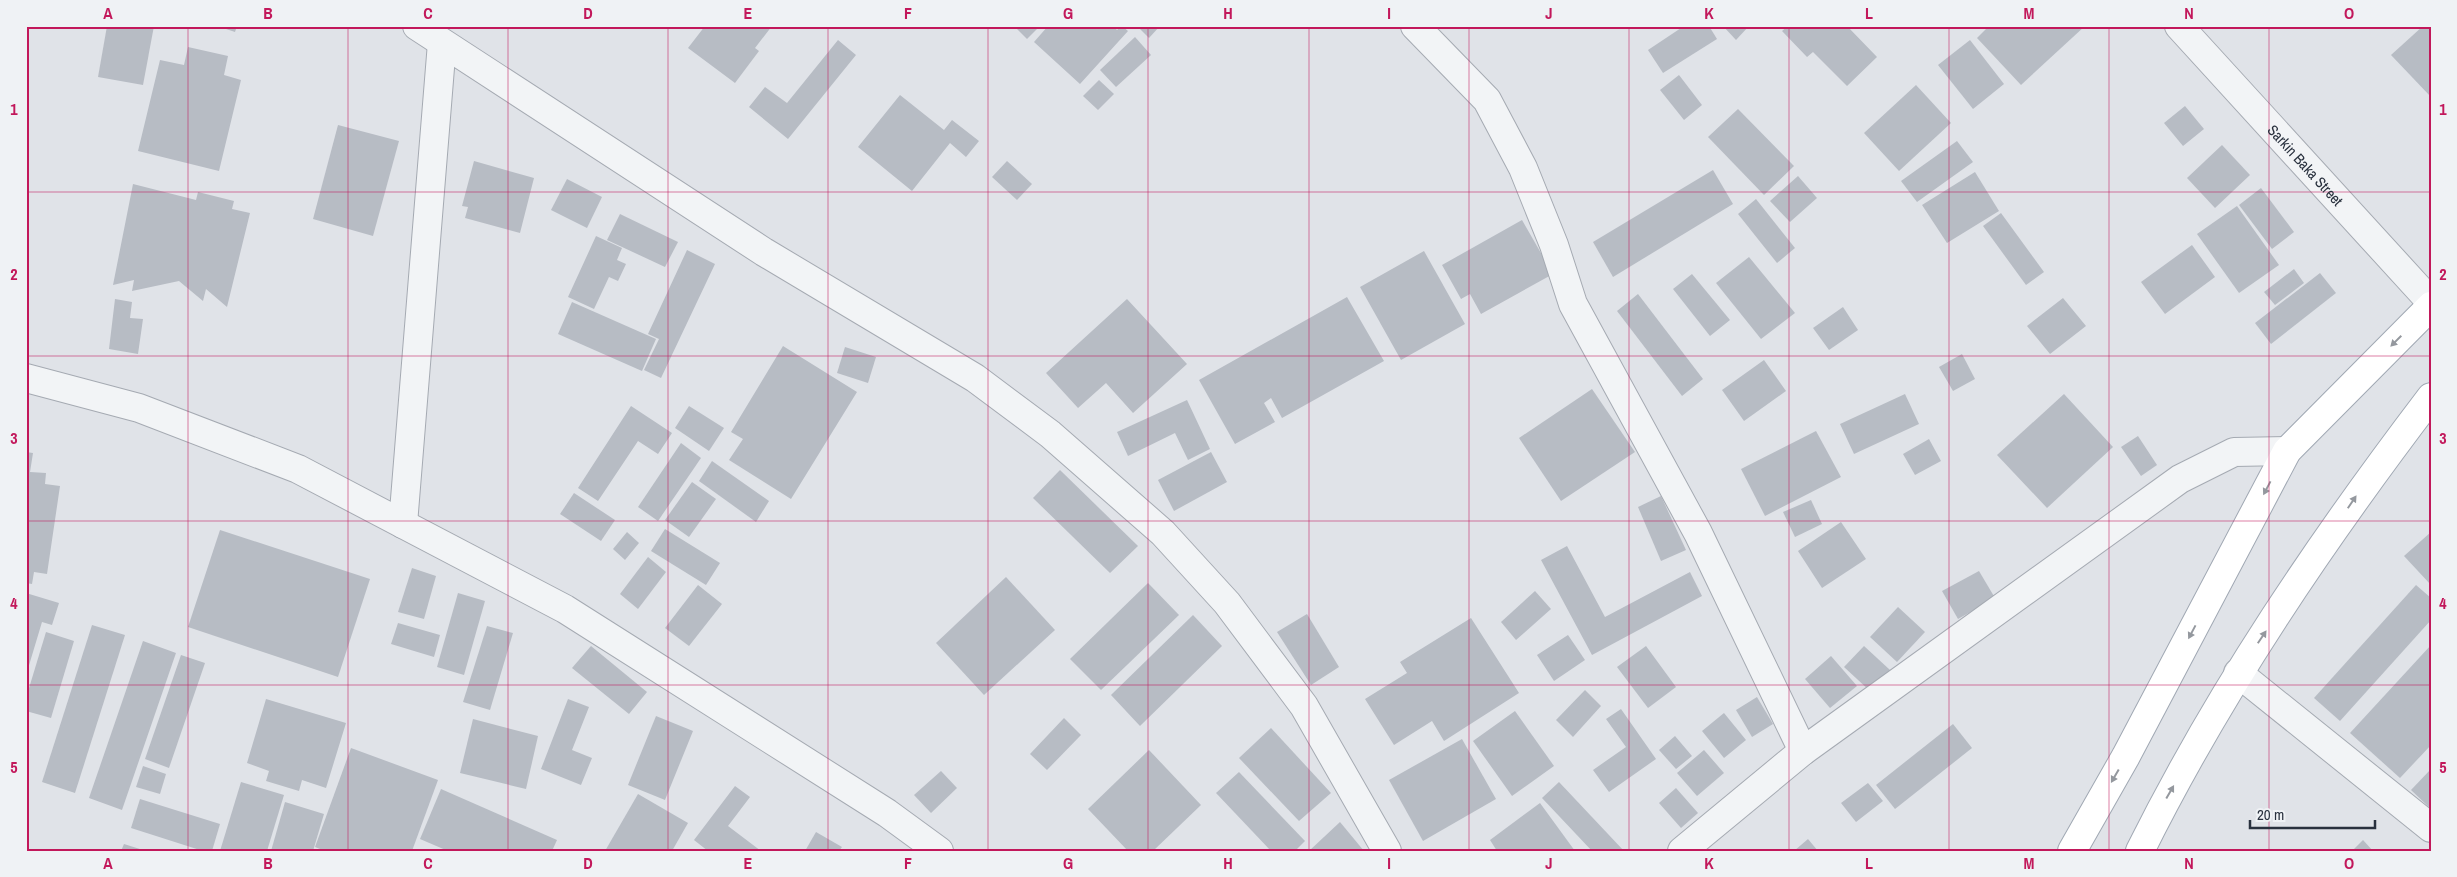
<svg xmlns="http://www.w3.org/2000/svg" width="2457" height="877" font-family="'Archivo Narrow',sans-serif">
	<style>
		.building { fill: #b7bcc4 }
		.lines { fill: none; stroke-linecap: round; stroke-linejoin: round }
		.minor-casing { stroke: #a5aab2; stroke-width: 30 }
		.tertiary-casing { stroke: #a5aab2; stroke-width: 30 }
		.primary-casing { stroke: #a0a8b3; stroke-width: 30 }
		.minor { stroke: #f2f4f6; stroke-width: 28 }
		.tertiary { stroke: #f2f4f6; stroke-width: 28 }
		.primary { stroke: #fff; stroke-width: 28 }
		.oneway { fill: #94989e }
		.grid { fill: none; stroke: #c2185b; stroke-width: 1; stroke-opacity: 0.55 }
		.labels { text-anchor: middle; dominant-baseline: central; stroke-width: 4.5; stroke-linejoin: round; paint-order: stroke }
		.street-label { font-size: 15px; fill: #29313e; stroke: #eff2f5 }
		.neatline { fill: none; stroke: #c2185b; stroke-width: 2 }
		.grid-label { font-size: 16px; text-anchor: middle; font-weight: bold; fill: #c2185b }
	</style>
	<rect width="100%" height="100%" fill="#e0e3e8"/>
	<g class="building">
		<polygon points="107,26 154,26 143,85 98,77"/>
		<polygon points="217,26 237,26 235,32"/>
		<polygon points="705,26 772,26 755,48 759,51 735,83 688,48"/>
		<polygon points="1014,26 1040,26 1027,39"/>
		<polygon points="1048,26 1113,26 1117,30 1122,26 1128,31 1080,84 1034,42"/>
		<polygon points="1137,26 1160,26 1149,38"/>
		<polygon points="1684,26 1709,26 1717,39 1663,73 1648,50"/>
		<polygon points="1723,26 1749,26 1736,40"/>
		<polygon points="1788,26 1847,26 1877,57 1847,86 1813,52 1807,57 1782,31"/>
		<polygon points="1989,26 2085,26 2021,85 1977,38"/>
		<polygon points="2423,26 2431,26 2431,97 2391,55"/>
		<polygon points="1135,37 1151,55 1116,87 1100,70"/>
		<polygon points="838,40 856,55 788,139 749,107 765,87 787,103"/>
		<polygon points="1970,40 2004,84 1973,109 1938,65"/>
		<polygon points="188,47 228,56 224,75 241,80 219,171 138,151 160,60 184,65"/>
		<polygon points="1679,75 1702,105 1684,120 1660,90"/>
		<polygon points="1099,80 1114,94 1098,110 1083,96"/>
		<polygon points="1916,85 1951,123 1899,171 1864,133"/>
		<polygon points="900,95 944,130 952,120 979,141 966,157 950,143 912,191 858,147"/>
		<polygon points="2185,106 2204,129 2183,146 2164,123"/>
		<polygon points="1738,109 1794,166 1764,195 1708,137"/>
		<polygon points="338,125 399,141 373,236 313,219"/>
		<polygon points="1957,141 1973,162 1917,202 1901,181"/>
		<polygon points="2222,145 2250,175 2215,208 2187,178"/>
		<polygon points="474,161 534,178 520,233 465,218 468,207 462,206"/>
		<polygon points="1007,161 1032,184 1017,200 992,177"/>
		<polygon points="1713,170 1733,204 1613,277 1593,242"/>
		<polygon points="1975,172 1999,211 1947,243 1922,205"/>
		<polygon points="1798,176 1817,198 1790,222 1770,201"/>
		<polygon points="567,179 602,197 587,228 551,210"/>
		<polygon points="133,184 196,200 198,192 234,201 232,209 250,213 227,307 206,289 203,301 179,281 132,291 134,280 113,285"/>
		<polygon points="2261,188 2294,232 2272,249 2239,205"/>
		<polygon points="1756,199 1795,248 1777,263 1738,214"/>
		<polygon points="2237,206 2279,265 2239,293 2197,234"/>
		<polygon points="2001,213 2044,272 2026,285 1983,226"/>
		<polygon points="620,214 678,242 665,267 607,240"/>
		<polygon points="1522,220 1553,274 1481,314 1470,294 1461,299 1442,265"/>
		<polygon points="596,236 622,248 617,260 626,264 618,281 609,277 594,309 568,297"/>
		<polygon points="2192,245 2215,277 2165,314 2141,282"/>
		<polygon points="687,250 715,264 661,378 644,370 659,339 648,334"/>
		<polygon points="1424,251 1465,324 1401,360 1360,287"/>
		<polygon points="1749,257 1795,313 1761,339 1716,283"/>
		<polygon points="2294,269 2304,283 2275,305 2264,292"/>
		<polygon points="2320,273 2336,293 2271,344 2255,323"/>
		<polygon points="1692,274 1730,320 1710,336 1673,289"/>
		<polygon points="1638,294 1703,379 1682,396 1617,311"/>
		<polygon points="1347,297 1384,361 1282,418 1271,398 1264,403 1275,422 1235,444 1199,380"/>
		<polygon points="2063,298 2086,326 2050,354 2027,326"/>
		<polygon points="115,299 132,302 130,318 143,319 138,354 109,349"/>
		<polygon points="1127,299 1187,364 1133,413 1106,383 1078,408 1046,373"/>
		<polygon points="572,302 656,339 642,371 558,334"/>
		<polygon points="1843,307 1858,330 1829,350 1813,328"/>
		<polygon points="783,346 857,392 791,499 729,460 743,439 731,432"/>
		<polygon points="845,347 876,357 868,383 837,373"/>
		<polygon points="1962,354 1975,379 1953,391 1939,367"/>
		<polygon points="1764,360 1786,391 1744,421 1722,390"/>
		<polygon points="1592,389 1635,452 1561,501 1519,438"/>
		<polygon points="1905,394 1919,424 1854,454 1840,424"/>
		<polygon points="2064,394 2113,447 2047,508 1997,455"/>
		<polygon points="1187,400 1210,449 1188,460 1175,433 1128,456 1117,432"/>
		<polygon points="631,406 672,433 658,454 638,441 598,501 578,488"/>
		<polygon points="689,406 724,428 709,451 675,428"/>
		<polygon points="1816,431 1841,477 1765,516 1741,469"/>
		<polygon points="2138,436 2157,465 2141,476 2121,447"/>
		<polygon points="1929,439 1941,461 1915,475 1903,454"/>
		<polygon points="681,443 701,458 658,521 638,507"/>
		<polygon points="26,452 33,453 30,472 46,473 45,484 60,486 47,574 34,572 32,584 26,583"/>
		<polygon points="1211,452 1227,482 1174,511 1158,480"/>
		<polygon points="712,461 769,501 756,522 699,481"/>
		<polygon points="1060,470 1138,546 1110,573 1033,498"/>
		<polygon points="692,482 716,499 689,537 665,520"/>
		<polygon points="574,493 615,520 601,541 560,514"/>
		<polygon points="1661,496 1686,550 1661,561 1638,507"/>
		<polygon points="1811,500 1822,524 1795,537 1783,512"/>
		<polygon points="1841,522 1866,559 1822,588 1798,551"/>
		<polygon points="665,529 720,563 706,585 651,551"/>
		<polygon points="220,530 370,579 338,677 188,627"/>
		<polygon points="627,532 639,543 625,560 613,549"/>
		<polygon points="2431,532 2431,585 2404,556"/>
		<polygon points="1567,546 1605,617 1690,572 1702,596 1592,655 1541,560"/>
		<polygon points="648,557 666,572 638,609 620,594"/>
		<polygon points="412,568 436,576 424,619 398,612"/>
		<polygon points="1979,571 1995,598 1958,619 1942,591"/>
		<polygon points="1006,577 1055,630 984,695 936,643"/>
		<polygon points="1148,583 1179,615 1101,690 1070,659"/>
		<polygon points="698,585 722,604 689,646 665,628"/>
		<polygon points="2416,585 2431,598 2431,620 2340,721 2314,698"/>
		<polygon points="1535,591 1551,609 1516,640 1501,622"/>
		<polygon points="26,593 59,603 52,625 42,622 27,672"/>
		<polygon points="458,593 485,601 464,675 437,667"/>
		<polygon points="1898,607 1925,632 1897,662 1870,637"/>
		<polygon points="1307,614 1339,667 1311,685 1277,632"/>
		<polygon points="1193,615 1222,646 1140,726 1111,695"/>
		<polygon points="1471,618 1519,693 1444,741 1432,721 1394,745 1365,699 1407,673 1400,662"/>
		<polygon points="398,623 440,635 434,657 391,644"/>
		<polygon points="92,625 125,635 75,793 42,782"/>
		<polygon points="487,626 513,633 490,710 463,702"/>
		<polygon points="46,632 74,641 51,718 26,711 26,698"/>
		<polygon points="1568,635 1585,660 1554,681 1537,655"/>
		<polygon points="143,641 176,653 122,810 89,798"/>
		<polygon points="2431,645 2431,745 2400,778 2350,733"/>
		<polygon points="591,646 647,692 629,714 572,668"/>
		<polygon points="1646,646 1676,687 1648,708 1617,667"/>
		<polygon points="1864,646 1890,670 1870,691 1844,667"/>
		<polygon points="181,655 205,663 169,768 145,759"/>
		<polygon points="1831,656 1857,686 1830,708 1805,679"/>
		<polygon points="1585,690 1601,706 1573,737 1556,720"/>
		<polygon points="1757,697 1773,724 1752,737 1736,710"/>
		<polygon points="266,699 346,723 326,788 302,780 299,791 266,781 269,771 247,763"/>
		<polygon points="568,699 589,707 572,750 592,758 581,785 541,769"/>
		<polygon points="1621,709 1656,759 1609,792 1593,770 1626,747 1606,719"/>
		<polygon points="1515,711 1554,766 1512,796 1473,741"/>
		<polygon points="1724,713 1746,740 1724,758 1702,731"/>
		<polygon points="656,716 693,731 665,800 628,785"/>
		<polygon points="1064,718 1081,735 1047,770 1030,754"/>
		<polygon points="473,719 538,736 526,789 460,773"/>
		<polygon points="1953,724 1972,748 1895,809 1876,785"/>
		<polygon points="1271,728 1331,793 1299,821 1239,758"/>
		<polygon points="1675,736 1692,756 1676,769 1659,750"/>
		<polygon points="1462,739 1496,799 1423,841 1389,780"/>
		<polygon points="351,748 438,780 412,851 325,851 315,847"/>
		<polygon points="1149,750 1201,805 1153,851 1128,851 1088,809"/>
		<polygon points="1704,750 1724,773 1697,796 1677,773"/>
		<polygon points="143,766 166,774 160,794 136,787"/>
		<polygon points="2431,769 2431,809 2411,790"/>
		<polygon points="941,771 957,788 931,813 914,795"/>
		<polygon points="1239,772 1305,841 1295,851 1271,851 1216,793"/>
		<polygon points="241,782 284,795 267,851 220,851"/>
		<polygon points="1559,782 1624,851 1592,851 1542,798"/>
		<polygon points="1868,783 1883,801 1856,822 1841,803"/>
		<polygon points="735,786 750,797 728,826 761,851 708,851 694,840"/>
		<polygon points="1676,788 1698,813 1681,828 1659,803"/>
		<polygon points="441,789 557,840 552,851 448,851 420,839"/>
		<polygon points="638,794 688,823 672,851 605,851"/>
		<polygon points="140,799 220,824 212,851 203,851 131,828"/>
		<polygon points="285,802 324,814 313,851 271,851"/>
		<polygon points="1540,803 1575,851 1497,851 1490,840"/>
		<polygon points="1340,822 1364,851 1309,851"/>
		<polygon points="816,832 842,847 839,851 805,851"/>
		<polygon points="1808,839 1818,851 1794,851"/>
		<polygon points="2363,840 2373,851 2352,851"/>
		<polygon points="124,844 143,850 143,851 121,851"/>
	</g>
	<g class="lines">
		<defs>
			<g id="minor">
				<polyline points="417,26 764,252 975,378 1050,434 1163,533 1227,603 1304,706 1387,851"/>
				<polyline points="1415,26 1487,100 1523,168 1554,245 1573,304 1698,533 1803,751"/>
				<polyline points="26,378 139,408 298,469 565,609 887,813 939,851"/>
				<polyline points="403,524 442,43"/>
				<polyline points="2238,673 2431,828"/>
				<polyline points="1682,851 1803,751 2180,479 2234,452 2287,451"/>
			</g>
			<g id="tertiary">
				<path id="s1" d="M2179 26 2431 302"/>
			</g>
			<g id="primary">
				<polyline points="2072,851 2126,756 2287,451 2431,306"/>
				<path d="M2140 851C2220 690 2322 540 2431 397"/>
			</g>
		</defs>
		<use href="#minor" class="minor-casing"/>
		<use href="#tertiary" class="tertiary-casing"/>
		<use href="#primary" class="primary-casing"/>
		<use href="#minor" class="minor"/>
		<use href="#tertiary" class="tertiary"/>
		<use href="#primary" class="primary"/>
	</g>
	<defs><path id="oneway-solid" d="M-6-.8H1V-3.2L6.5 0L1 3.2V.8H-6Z" transform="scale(1.25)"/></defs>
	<g class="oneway">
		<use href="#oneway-solid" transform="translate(2396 341) rotate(135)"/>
		<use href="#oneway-solid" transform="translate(2267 488) rotate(118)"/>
		<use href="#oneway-solid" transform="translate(2352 502) rotate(-56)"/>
		<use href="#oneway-solid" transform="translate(2192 632) rotate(118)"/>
		<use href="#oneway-solid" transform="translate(2262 637) rotate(-56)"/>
		<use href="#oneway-solid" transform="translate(2115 776) rotate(120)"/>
		<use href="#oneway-solid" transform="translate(2170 792) rotate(-60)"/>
	</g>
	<path class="grid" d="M188 26V851M348 26V851M508 26V851M668 26V851M828 26V851M988 26V851M1148 26V851M1309 26V851M1469 26V851M1629 26V851M1789 26V851M1949 26V851M2109 26V851M2269 26V851M26 192H2431M26 356H2431M26 521H2431M26 685H2431"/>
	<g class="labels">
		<g class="street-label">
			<text stroke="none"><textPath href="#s1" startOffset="188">Sarkin Baka Street</textPath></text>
		</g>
	</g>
	<rect width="2457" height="877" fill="none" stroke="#eff2f5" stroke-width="55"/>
	<path d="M2250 820v8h125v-8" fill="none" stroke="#29313e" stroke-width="2.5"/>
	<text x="2257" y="820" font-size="15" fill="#29313e" stroke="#eff2f5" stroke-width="4" paint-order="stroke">20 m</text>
	<rect x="28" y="28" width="2402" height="822" class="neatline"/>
	<g class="grid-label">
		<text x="108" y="19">A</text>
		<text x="268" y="19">B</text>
		<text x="428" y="19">C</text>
		<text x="588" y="19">D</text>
		<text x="748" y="19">E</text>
		<text x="908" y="19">F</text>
		<text x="1068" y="19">G</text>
		<text x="1228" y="19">H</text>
		<text x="1389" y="19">I</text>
		<text x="1549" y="19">J</text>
		<text x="1709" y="19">K</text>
		<text x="1869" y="19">L</text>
		<text x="2029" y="19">M</text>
		<text x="2189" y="19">N</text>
		<text x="2349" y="19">O</text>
		<text x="14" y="115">1</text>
		<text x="2443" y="115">1</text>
		<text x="14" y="280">2</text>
		<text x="2443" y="280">2</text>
		<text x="14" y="444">3</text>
		<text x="2443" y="444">3</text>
		<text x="14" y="609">4</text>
		<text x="2443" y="609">4</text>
		<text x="14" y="773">5</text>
		<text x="2443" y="773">5</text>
		<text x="108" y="869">A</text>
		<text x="268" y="869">B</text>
		<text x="428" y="869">C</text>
		<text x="588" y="869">D</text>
		<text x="748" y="869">E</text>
		<text x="908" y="869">F</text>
		<text x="1068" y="869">G</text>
		<text x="1228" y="869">H</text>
		<text x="1389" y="869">I</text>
		<text x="1549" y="869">J</text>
		<text x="1709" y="869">K</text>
		<text x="1869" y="869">L</text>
		<text x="2029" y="869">M</text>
		<text x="2189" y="869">N</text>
		<text x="2349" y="869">O</text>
	</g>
</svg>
